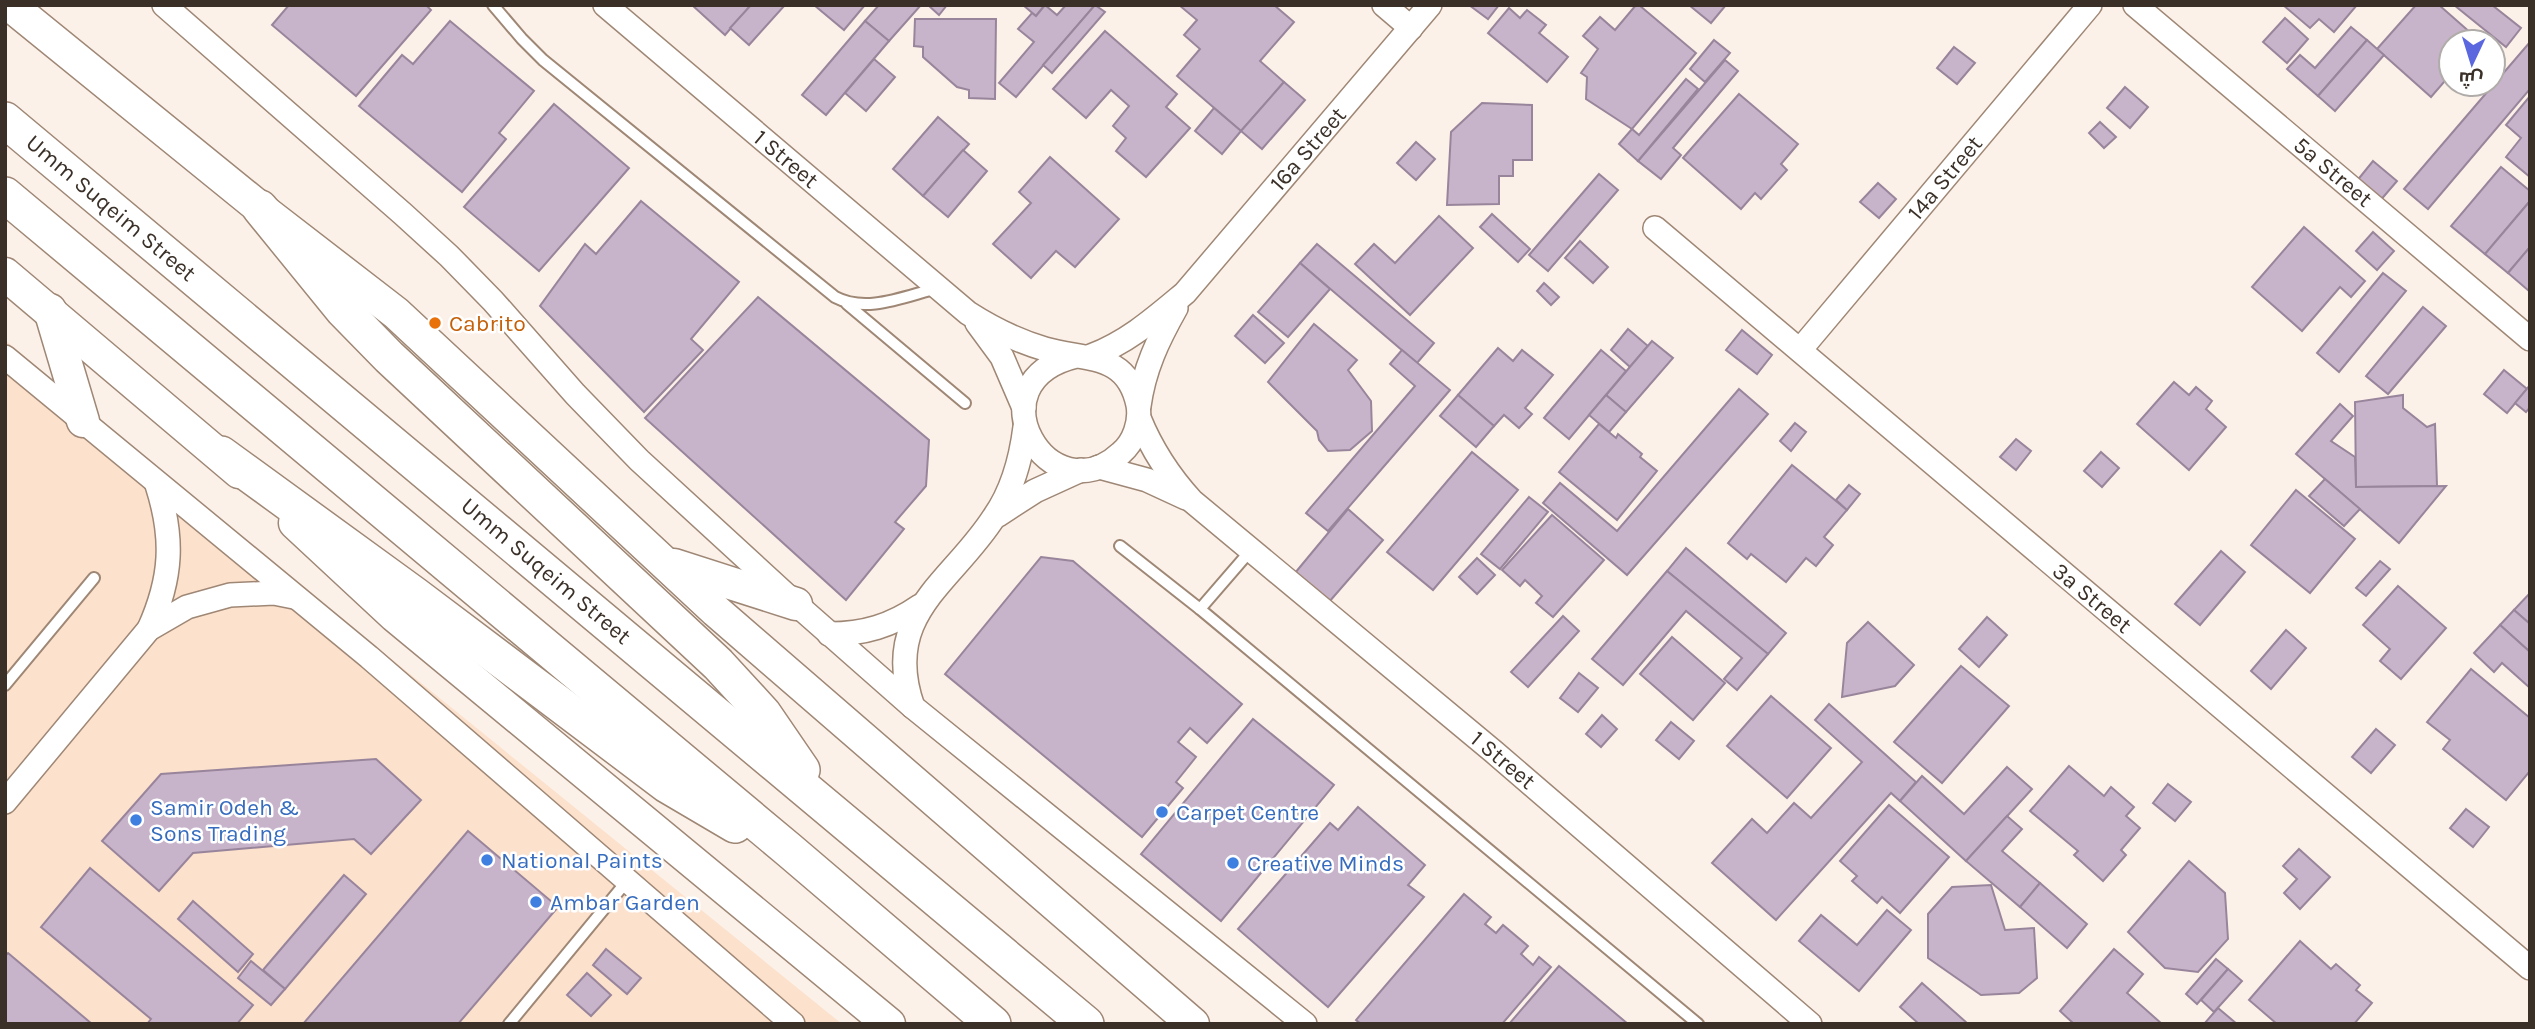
<svg xmlns="http://www.w3.org/2000/svg" width="2535" height="1029" font-family="Karla,Cairo,sans-serif">
	<style>
		.built { fill: #fce1cd }
		.building { fill: #c7b3ca; stroke: #99859b; stroke-width: 2 }
		.lines { fill: none; stroke-linecap: round; stroke-linejoin: round }
		.lane-casing { stroke: #9f8775; stroke-width: 14 }
		.street-casing { stroke: #9f8775; stroke-width: 26 }
		.secondary-casing { stroke: #9f8775; stroke-width: 35 }
		.primary-casing { stroke: #9f8775; stroke-width: 38 }
		.lane { stroke: #fff; stroke-width: 10 }
		.street { stroke: #fff; stroke-width: 23 }
		.secondary { stroke: #fff; stroke-width: 32 }
		.primary { stroke: #fff; stroke-width: 35 }
		.food-dot { fill: #e8710a; stroke: #fff; stroke-width: 2.5 }
		.shop-dot { fill: #3f7fe0; stroke: #fff; stroke-width: 2.5 }
		.labels { text-anchor: middle; dominant-baseline: central; stroke-width: 5; stroke-linejoin: round; paint-order: stroke }
		.street-label { font-size: 23px; fill: #3a3028; stroke: #fff }
		.food-label { font-size: 23px; fill: #c56008; stroke: #fff; text-anchor: start }
		.shop-label { font-size: 23px; fill: #366cbe; stroke: #fff; text-anchor: start }
	</style>
	<rect width="100%" height="100%" fill="#fcf1e9"/>
	<polygon class="built" points="5,340 205,508 842,1024 5,1024"/>
	<g class="building">
		<polygon points="289,5 426,5 431,10 356,96 272,25"/>
		<polygon points="692,5 751,5 725,35"/>
		<polygon points="751,5 785,5 749,45 730,28"/>
		<polygon points="814,5 865,5 844,30"/>
		<polygon points="879,5 921,5 889,41 865,21"/>
		<polygon points="928,5 947,5 939,15"/>
		<polygon points="1023,5 1045,5 1036,16"/>
		<polygon points="1045,5 1057,15 1066,5 1095,5 1016,97 999,83 1034,42 1018,29 1032,13 1036,16"/>
		<polygon points="1095,5 1105,12 1052,73 1043,65"/>
		<polygon points="1179,5 1274,5 1294,22 1260,61 1284,82 1241,131 1177,76 1200,49 1184,35 1197,20"/>
		<polygon points="1469,5 1499,5 1488,19"/>
		<polygon points="1636,5 1639,5 1696,53 1632,129 1586,99 1587,77 1581,73 1598,49 1583,36 1600,17 1615,30"/>
		<polygon points="1689,5 1726,5 1711,23"/>
		<polygon points="2283,5 2357,5 2334,32 2319,19 2310,28"/>
		<polygon points="2416,5 2439,5 2480,41 2451,42 2451,74 2431,97 2377,49"/>
		<polygon points="2454,5 2492,5 2521,28 2506,47"/>
		<polygon points="1509,8 1520,18 1527,10 1546,25 1539,33 1568,57 1547,82 1488,33"/>
		<polygon points="2285,18 2308,39 2287,63 2263,42"/>
		<polygon points="915,19 996,19 995,99 969,98 969,90 957,87 923,57 923,47 914,46"/>
		<polygon points="450,21 534,91 499,133 506,139 462,192 359,106 402,55 413,64"/>
		<polygon points="865,21 889,41 826,115 802,95"/>
		<polygon points="2351,27 2367,40 2318,96 2287,69 2300,55 2315,68"/>
		<polygon points="1105,31 1177,94 1166,107 1190,128 1146,177 1116,151 1126,138 1113,126 1129,106 1111,90 1086,118 1053,89"/>
		<polygon points="1714,40 1730,53 1705,82 1690,69"/>
		<polygon points="2367,40 2384,55 2335,111 2318,96"/>
		<polygon points="2530,42 2530,89 2428,209 2404,189"/>
		<polygon points="1954,47 1975,63 1957,84 1937,68"/>
		<polygon points="874,59 895,77 866,111 845,93"/>
		<polygon points="1725,60 1738,71 1673,148 1681,155 1661,179 1638,161"/>
		<polygon points="1686,79 1698,89 1638,161 1619,144 1632,129 1639,135"/>
		<polygon points="1284,82 1305,100 1262,149 1241,131"/>
		<polygon points="2125,87 2148,107 2130,128 2107,108"/>
		<polygon points="1739,94 1798,144 1781,164 1787,170 1761,199 1755,193 1741,209 1683,158"/>
		<polygon points="2530,96 2530,177 2506,157 2521,138 2506,125"/>
		<polygon points="1482,103 1532,105 1532,160 1513,160 1513,176 1499,176 1499,204 1447,205 1451,132"/>
		<polygon points="554,104 629,168 539,271 464,207"/>
		<polygon points="1214,108 1241,131 1222,154 1195,131"/>
		<polygon points="938,117 969,144 923,196 893,169"/>
		<polygon points="2100,122 2116,137 2104,148 2089,133"/>
		<polygon points="1416,142 1435,159 1416,180 1397,163"/>
		<polygon points="963,150 987,171 948,217 923,196"/>
		<polygon points="1050,157 1119,219 1075,267 1056,251 1031,278 993,244 1031,203 1019,192"/>
		<polygon points="2373,161 2397,181 2379,202 2356,182"/>
		<polygon points="2501,167 2530,191 2530,201 2485,254 2451,226"/>
		<polygon points="1599,174 1618,190 1548,271 1529,255"/>
		<polygon points="1878,183 1896,199 1879,218 1860,202"/>
		<polygon points="641,201 739,282 691,339 703,350 644,412 540,306 585,244 596,254"/>
		<polygon points="2530,201 2530,247 2508,273 2485,254"/>
		<polygon points="1492,214 1530,249 1518,262 1480,227"/>
		<polygon points="1439,216 1473,248 1410,315 1355,264 1374,244 1395,263"/>
		<polygon points="2304,227 2365,281 2351,297 2340,287 2302,331 2252,287"/>
		<polygon points="2373,232 2394,251 2377,270 2356,251"/>
		<polygon points="1580,241 1608,267 1593,283 1565,258"/>
		<polygon points="1317,244 1434,343 1417,363 1300,263"/>
		<polygon points="2530,247 2530,291 2529,291 2508,273"/>
		<polygon points="1300,263 1330,289 1288,337 1258,312"/>
		<polygon points="2383,273 2406,291 2339,372 2317,353"/>
		<polygon points="1544,283 1559,297 1551,305 1537,291"/>
		<polygon points="758,297 929,440 926,486 895,522 904,529 846,600 645,418"/>
		<polygon points="2423,307 2446,326 2388,394 2366,376"/>
		<polygon points="1253,315 1284,343 1265,363 1235,336"/>
		<polygon points="1314,324 1357,360 1348,370 1371,401 1372,431 1350,450 1328,451 1319,440 1317,431 1268,382"/>
		<polygon points="1628,329 1648,346 1630,367 1611,350"/>
		<polygon points="1742,330 1772,355 1757,374 1726,350"/>
		<polygon points="1652,341 1673,358 1626,412 1606,395"/>
		<polygon points="1498,348 1513,361 1522,350 1553,375 1525,408 1532,414 1519,428 1504,415 1494,426 1458,395"/>
		<polygon points="1402,350 1450,390 1328,531 1306,513 1415,386 1390,364"/>
		<polygon points="1601,350 1626,371 1569,439 1544,418"/>
		<polygon points="2504,370 2527,389 2507,413 2484,394"/>
		<polygon points="2174,382 2189,395 2196,387 2212,401 2206,409 2226,427 2189,470 2137,424"/>
		<polygon points="2530,385 2530,407 2526,412 2515,403"/>
		<polygon points="1739,389 1768,414 1627,575 1543,503 1560,483 1617,531"/>
		<polygon points="1458,395 1494,426 1476,447 1440,416"/>
		<polygon points="1606,395 1626,412 1609,432 1589,415"/>
		<polygon points="2403,395 2403,408 2427,427 2435,424 2437,486 2356,487 2355,402"/>
		<polygon points="2340,404 2353,416 2331,441 2355,457 2356,487 2446,486 2399,543 2296,454"/>
		<polygon points="1795,423 1806,432 1791,451 1780,441"/>
		<polygon points="1599,424 1616,438 1618,434 1642,454 1640,457 1657,471 1617,520 1559,472"/>
		<polygon points="2016,439 2031,451 2016,470 2000,457"/>
		<polygon points="1472,452 1518,490 1433,590 1387,552"/>
		<polygon points="2101,452 2119,468 2102,487 2084,471"/>
		<polygon points="1792,465 1847,510 1824,537 1833,545 1816,566 1806,558 1786,582 1751,554 1747,559 1728,543"/>
		<polygon points="2325,479 2360,509 2344,526 2309,496"/>
		<polygon points="1849,485 1860,494 1847,510 1836,500"/>
		<polygon points="2296,490 2355,539 2310,593 2251,545"/>
		<polygon points="1529,497 1548,512 1500,569 1481,554"/>
		<polygon points="1348,509 1383,540 1329,602 1295,573"/>
		<polygon points="1552,515 1604,560 1553,617 1536,603 1542,596 1525,580 1520,586 1502,570"/>
		<polygon points="1686,548 1786,633 1768,654 1667,571"/>
		<polygon points="2221,551 2245,572 2200,625 2175,604"/>
		<polygon points="1041,557 1073,561 1242,704 1207,743 1190,728 1178,742 1196,757 1176,782 1183,788 1142,837 945,674"/>
		<polygon points="1477,558 1495,575 1477,594 1459,577"/>
		<polygon points="2380,561 2390,569 2366,596 2356,588"/>
		<polygon points="1667,571 1768,654 1737,690 1724,679 1742,658 1686,611 1623,685 1592,659"/>
		<polygon points="2398,586 2446,628 2401,679 2380,661 2390,649 2363,625"/>
		<polygon points="2530,593 2530,624 2514,610"/>
		<polygon points="2514,610 2530,624 2530,652 2500,625"/>
		<polygon points="1563,616 1579,631 1528,687 1511,672"/>
		<polygon points="1987,617 2007,635 1979,667 1959,649"/>
		<polygon points="1868,622 1914,665 1895,686 1842,697 1847,643"/>
		<polygon points="2500,625 2530,652 2530,688 2502,663 2494,672 2474,653"/>
		<polygon points="2286,630 2306,648 2271,689 2251,671"/>
		<polygon points="1672,637 1725,683 1693,720 1640,674"/>
		<polygon points="1961,666 2009,706 1942,783 1894,742"/>
		<polygon points="2471,669 2530,718 2530,771 2506,800 2443,749 2450,740 2427,722"/>
		<polygon points="1579,673 1598,688 1578,712 1560,698"/>
		<polygon points="1771,696 1831,748 1787,798 1727,746"/>
		<polygon points="1829,704 1916,782 1900,801 1891,793 1776,920 1712,863 1752,819 1767,833 1794,803 1811,818 1862,762 1815,720"/>
		<polygon points="1602,715 1617,729 1601,747 1586,734"/>
		<polygon points="1253,719 1334,785 1221,921 1141,854"/>
		<polygon points="1671,722 1694,741 1679,759 1656,740"/>
		<polygon points="2376,729 2395,745 2371,773 2352,757"/>
		<polygon points="376,759 421,800 371,854 354,839 193,853 159,891 102,841 161,774"/>
		<polygon points="2069,766 2104,796 2111,787 2134,807 2126,816 2140,828 2121,850 2126,855 2103,881 2074,855 2078,851 2030,811"/>
		<polygon points="2007,767 2032,789 1966,861 1900,801 1922,776 1964,814"/>
		<polygon points="2168,784 2191,802 2175,821 2153,803"/>
		<polygon points="1889,805 1949,857 1900,913 1882,897 1877,903 1852,881 1857,876 1840,861"/>
		<polygon points="1358,807 1425,865 1408,885 1424,897 1328,1007 1238,929 1330,823 1338,830"/>
		<polygon points="2466,809 2489,827 2473,847 2450,828"/>
		<polygon points="2007,816 2022,829 2002,851 2040,883 2020,907 1966,861"/>
		<polygon points="468,831 558,907 458,1024 303,1024"/>
		<polygon points="2299,849 2330,877 2300,909 2284,893 2297,879 2283,866"/>
		<polygon points="2189,861 2225,893 2228,939 2198,972 2165,968 2128,932"/>
		<polygon points="90,868 253,1005 237,1024 147,1024 151,1019 41,927"/>
		<polygon points="344,875 366,894 285,989 263,970"/>
		<polygon points="2040,883 2087,924 2067,948 2020,907"/>
		<polygon points="1991,885 2005,930 2034,928 2037,978 2019,993 1981,995 1928,958 1928,914 1952,887"/>
		<polygon points="1464,894 1491,917 1485,924 1496,933 1503,925 1528,946 1521,954 1533,965 1539,957 1551,967 1502,1024 1361,1024 1356,1020"/>
		<polygon points="193,901 253,954 238,972 178,919"/>
		<polygon points="1887,910 1911,930 1859,991 1799,941 1821,915 1857,945"/>
		<polygon points="2300,941 2331,969 2336,964 2360,985 2356,990 2372,1003 2354,1024 2277,1024 2249,1000"/>
		<polygon points="606,949 641,978 627,994 593,965"/>
		<polygon points="2114,949 2143,974 2127,993 2162,1024 2074,1024 2060,1011"/>
		<polygon points="8,953 92,1024 5,1024 5,956"/>
		<polygon points="2216,959 2228,969 2197,1004 2186,994"/>
		<polygon points="251,961 285,989 271,1005 238,978"/>
		<polygon points="1559,966 1628,1024 1509,1024"/>
		<polygon points="2228,969 2242,981 2214,1012 2201,1000"/>
		<polygon points="587,973 611,995 591,1016 567,995"/>
		<polygon points="1922,983 1967,1023 1919,1024 1900,1007"/>
		<polygon points="2218,1008 2237,1024 2204,1024"/>
	</g>
	<g class="lines">
		<defs>
			<g id="lane">
				<path d="M493 5 522 39 543 60 835 297C867 314 905 296 938 288"/>
				<polyline points="847,304 965,403"/>
				<polyline points="1120,546 1200,609 1698,1024"/>
				<polyline points="1200,609 1251,550"/>
				<polyline points="5,685 94,578"/>
				<polyline points="509,1024 627,881"/>
			</g>
			<g id="street">
				<polyline points="164,5 403,214 449,256 493,301 575,394 639,460 796,604 913,707 1305,1024"/>
				<path d="M605 5 968 313C993 329 1017 341 1045 349 1086 361 1127 352 1138 405 1141 422 1134 442 1121 453 1050 519 968 382 1076 356"/>
				<polyline points="1384,5 1411,28"/>
				<polyline points="2135,5 2530,339"/>
				<polyline points="1655,228 2530,968"/>
				<polyline points="977,323 1002,357 1024,408"/>
				<polyline points="1800,350 2090,5"/>
				<path d="M1091 356C1128 342 1155 318 1185 293L1430 5"/>
				<polyline points="5,357 369,657 793,1024"/>
				<path d="M1139 406C1144 369 1158 340 1176 308"/>
				<path d="M1139 418C1152 450 1169 476 1192 501L1494 752 1810 1024"/>
				<polyline points="1099,467 1147,480 1186,498"/>
				<polyline points="998,515 1035,491 1081,470"/>
				<path d="M149 629C172 578 174 538 157 485"/>
				<path d="M829 634C864 634 891 626 920 606"/>
				<path d="M913 707C880 614 952 583 994 517 1013 490 1021 459 1025 427"/>
				<polyline points="5,802 149,629 187,607 230,595 274,593 294,597"/>
			</g>
			<g id="secondary">
				<polyline points="10,5 260,208 396,313 716,611 1193,1024"/>
				<polyline points="5,274 239,472"/>
				<polyline points="50,310 83,421"/>
				<polyline points="295,523 395,616 889,1024"/>
				<polyline points="674,565 796,604"/>
			</g>
			<g id="primary">
				<polyline points="5,120 1086,1024"/>
				<polyline points="5,195 789,850 993,1024"/>
				<polyline points="260,208 343,310 389,357 718,664 763,713 802,770"/>
				<polyline points="221,454 415,595 667,785 735,825"/>
			</g>
		</defs>
		<use href="#lane" class="lane-casing"/>
		<use href="#street" class="street-casing"/>
		<use href="#secondary" class="secondary-casing"/>
		<use href="#primary" class="primary-casing"/>
		<use href="#lane" class="lane"/>
		<use href="#street" class="street"/>
		<use href="#secondary" class="secondary"/>
		<use href="#primary" class="primary"/>
	</g>
	<circle class="food-dot" cx="435" cy="323" r="7"/>
	<g class="shop-dot">
		<circle cx="1162" cy="812" r="7"/>
		<circle cx="136" cy="820" r="7"/>
		<circle cx="487" cy="860" r="7"/>
		<circle cx="1233" cy="863" r="7"/>
		<circle cx="536" cy="902" r="7"/>
	</g>
	<g class="labels">
		<g class="street-label">
			<text transform="translate(1308 149) rotate(-49)">16a Street</text>
			<text transform="translate(786 159) rotate(40)">1 Street</text>
			<text transform="translate(2333 172) rotate(40)">5a Street</text>
			<text transform="translate(1945 178) rotate(-50)">14a Street</text>
			<text transform="translate(111 208) rotate(40)">Umm Suqeim Street</text>
			<text transform="translate(546 571) rotate(40)">Umm Suqeim Street</text>
			<text transform="translate(2092 598) rotate(40)">3a Street</text>
			<text transform="translate(1503 760) rotate(40)">1 Street</text>
		</g>
		<g class="food-label">
			<text x="449" y="323">Cabrito</text>
		</g>
		<g class="shop-label">
			<text x="150" y="807">Samir Odeh &amp;<tspan x="150" dy="26">Sons Trading</tspan></text>
			<text x="1176" y="812">Carpet Centre</text>
			<text x="501" y="860">National Paints</text>
			<text x="1247" y="863">Creative Minds</text>
			<text x="550" y="902">Ambar Garden</text>
		</g>
	</g>
	<rect width="2535" height="1029" fill="none" stroke="#3a3028" stroke-width="14"/>
	<g transform="translate(2472 63) rotate(184)"><circle r="33" fill="#ffffff" stroke="#b0aca9" stroke-width="2"/>
	<path d="M0-5L12 26L0 18L-12 26Z" fill="#5b67de"/>
	<text y="-10" font-size="19" font-weight="bold" text-anchor="middle" fill="#3a3028">ش</text>
	</g>
</svg>
